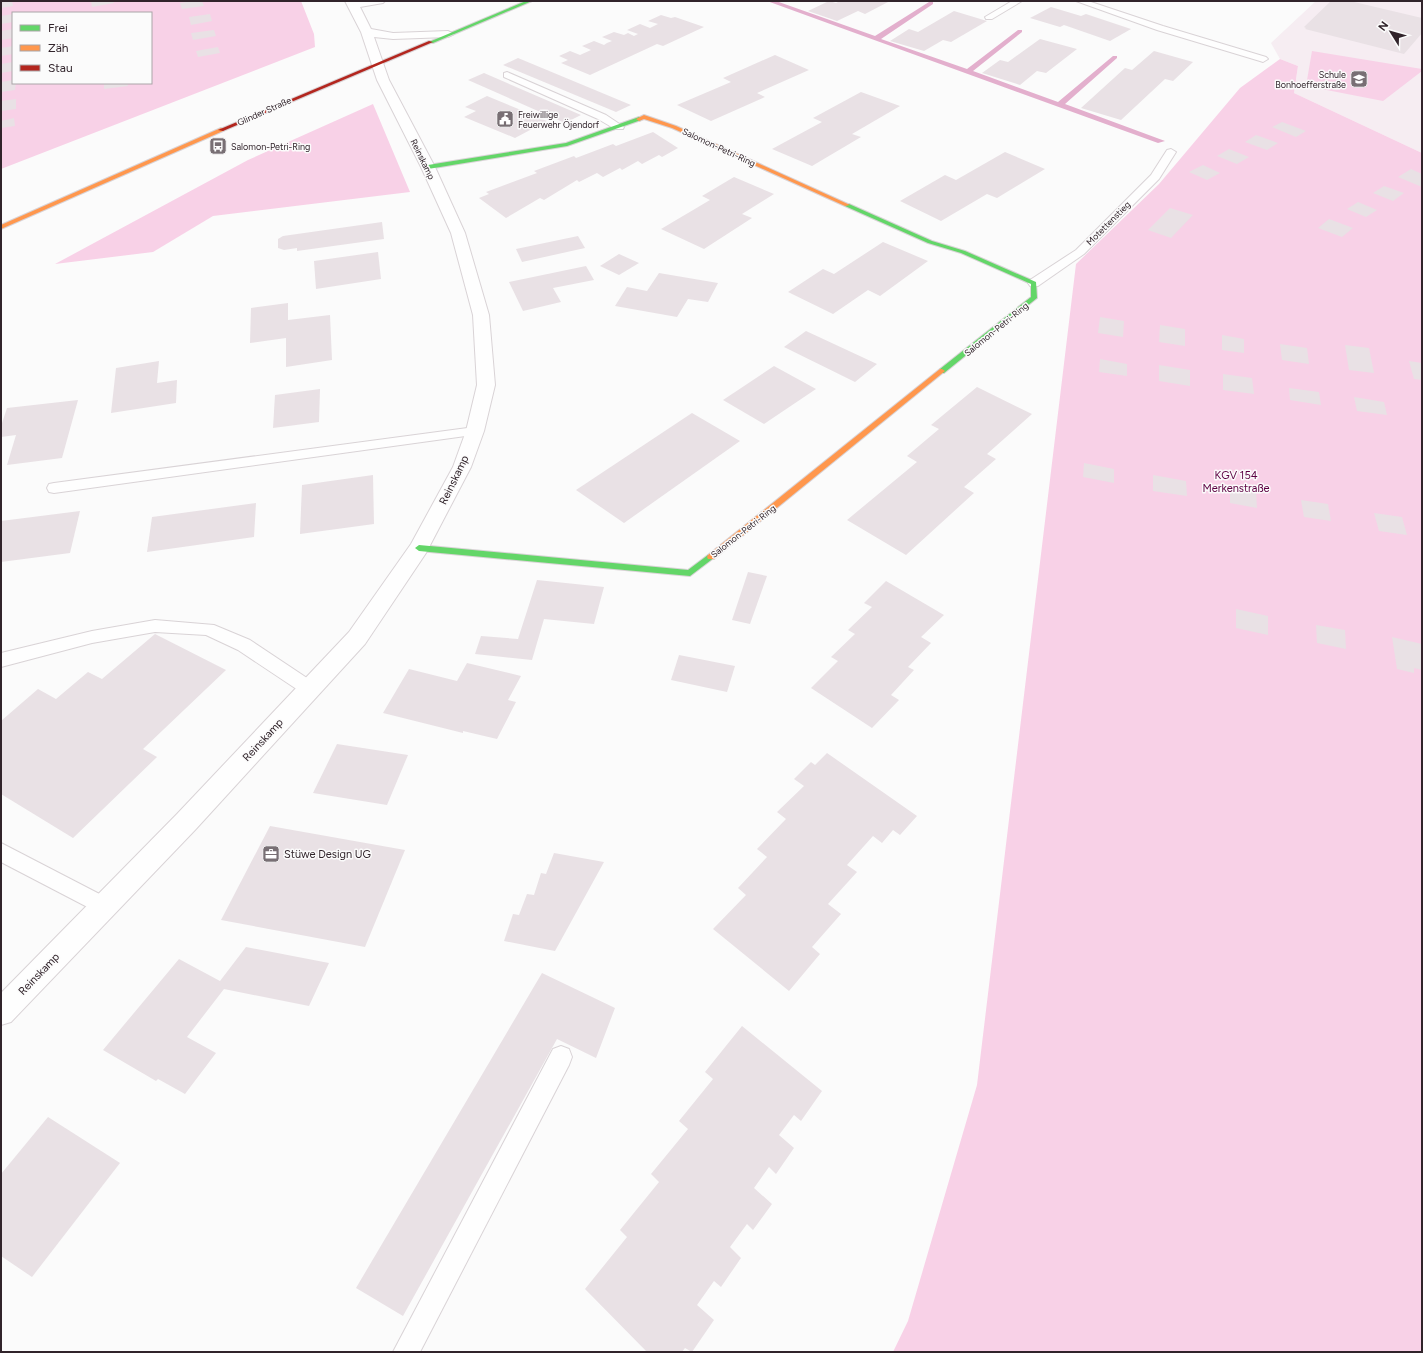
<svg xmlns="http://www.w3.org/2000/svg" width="1423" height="1353" font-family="Figtree,sans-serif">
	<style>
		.built { fill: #f6edf2 }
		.green { fill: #f8d1e7; fill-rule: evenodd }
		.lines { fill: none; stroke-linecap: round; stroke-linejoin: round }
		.stream { fill: #e3afcd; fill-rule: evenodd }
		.building { fill: #e9e1e5 }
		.lane-casing { stroke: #d9d3d6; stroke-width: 2 }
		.street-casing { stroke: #d9d3d6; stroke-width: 2 }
		.fast-casing { stroke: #d9d3d6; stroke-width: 2 }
		.slow-casing { stroke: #d9d3d6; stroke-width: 2 }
		.jam-casing { stroke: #d9d3d6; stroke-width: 2 }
		.lane { fill: #fefefe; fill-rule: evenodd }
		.street { fill: #fefefe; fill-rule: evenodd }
		.fast { fill: #63d668; fill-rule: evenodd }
		.slow { fill: #ff974d; fill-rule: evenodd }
		.jam { fill: #b3261e; fill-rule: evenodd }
		.labels { text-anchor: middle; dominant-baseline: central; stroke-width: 3; stroke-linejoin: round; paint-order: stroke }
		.far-poi-label { font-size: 9px; fill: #31242b; stroke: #fbfbfb; text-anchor: start }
		.far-street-label { font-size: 9px; fill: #31242b; stroke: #fbfbfb }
		.park-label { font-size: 11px; fill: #5c0042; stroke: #fbfbfb }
		.street-label { font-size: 11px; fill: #31242b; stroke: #fbfbfb }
		.poi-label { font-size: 11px; fill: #31242b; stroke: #fbfbfb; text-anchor: start }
	</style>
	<rect width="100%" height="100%" fill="#fbfbfb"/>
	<polygon class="built" points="1316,1 1422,1 1422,153 1294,93 1298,66 1280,59 1271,43"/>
	<g class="green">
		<path d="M1 1H301L314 34 315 47 1 169ZM13 13H151V83H13Z"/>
		<polygon points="1312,51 1422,69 1422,71 1383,101 1306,86"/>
		<polygon points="1280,59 1298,66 1294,93 1422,153 1422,1352 893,1352 908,1321 977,1085 1076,264 1159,184 1240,88"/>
		<polygon points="373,104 410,192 213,216 153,252 55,264 248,160"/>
	</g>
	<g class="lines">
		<polygon class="stream" points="767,1 776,1 875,36 929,2 933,2 933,4 881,39 967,69 1018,30 1022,30 1022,32 973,71 1058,102 1113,56 1117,56 1117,58 1065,104 1165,141 1158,143"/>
	</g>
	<g class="building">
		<polygon points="1,1 12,1 13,6 1,8"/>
		<polygon points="91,1 113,1 114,3 92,7"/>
		<polygon points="192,1 202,1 204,6 182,9 180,3"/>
		<polygon points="829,1 836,3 840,1 890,1 865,14 858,11 837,21 808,11"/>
		<polygon points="1331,1 1350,1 1422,18 1422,33 1404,54 1305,29 1306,28 1304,27"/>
		<polygon points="1051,7 1081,16 1086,14 1131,29 1110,41 1064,25 1060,27 1030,18"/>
		<polygon points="954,11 987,21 951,42 943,40 924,51 890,41 909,29 918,32"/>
		<polygon points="13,14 13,22 1,24 1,16"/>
		<polygon points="210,14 212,21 191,25 189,17"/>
		<polygon points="661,15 671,18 675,17 704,27 663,46 657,44 590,75 561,63 568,60 559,56 570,51 580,55 591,50 582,46 594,41 604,45 607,43 612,41 602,37 614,32 624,35 628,33 634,36 638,34 627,30 640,24 650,28 658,24 648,21"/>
		<polygon points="13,29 13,38 1,40 1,31"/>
		<polygon points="214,30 216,36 193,40 191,33"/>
		<polygon points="1040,39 1077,49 1046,73 1037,71 1020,85 982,73 1000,60 1008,62"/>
		<polygon points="13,46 13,54 1,56 1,48"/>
		<polygon points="218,47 220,53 198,57 196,51"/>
		<polygon points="1154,51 1193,62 1173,81 1165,79 1121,120 1081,108 1125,68 1132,70"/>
		<polygon points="775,55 809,70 757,93 765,97 711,121 677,105 731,82 723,78"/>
		<polygon points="518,58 631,105 616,112 503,65"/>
		<polygon points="13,62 13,71 1,73 1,64"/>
		<polygon points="484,73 581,115 565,123 468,80"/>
		<polygon points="13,80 13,83 16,83 15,90 1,92 1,82"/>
		<polygon points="104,83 127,83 128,86 104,89"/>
		<polygon points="861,92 900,106 852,134 861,137 812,166 772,149 822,122 813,118"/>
		<polygon points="487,96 521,110 520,111 547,121 515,138 464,117 476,111 465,107"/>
		<polygon points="16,99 16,109 1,111 1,101"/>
		<polygon points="14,118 15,126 1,128 1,121"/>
		<polygon points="1282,122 1306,131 1296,137 1272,127"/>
		<polygon points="653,132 678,148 662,157 659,155 642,164 638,161 622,170 620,168 603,177 597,173 579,182 577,180 544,200 540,198 506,218 479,198 489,194 486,192 537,173 534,171 574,156 576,158 613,144 616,146"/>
		<polygon points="1256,135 1278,143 1267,150 1245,142"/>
		<polygon points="1229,149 1249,157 1237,164 1217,156"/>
		<polygon points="1005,152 1045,169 997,198 987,194 941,221 900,201 945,175 956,180"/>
		<polygon points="1203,165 1220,173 1207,180 1189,172"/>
		<polygon points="1411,169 1422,174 1422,187 1398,177"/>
		<polygon points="734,177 774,194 742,214 752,218 704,249 661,229 710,200 702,196"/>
		<polygon points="1384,186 1404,193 1393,201 1373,193"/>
		<polygon points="1358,202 1377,210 1366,217 1347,209"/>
		<polygon points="1170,208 1193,215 1171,238 1148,230"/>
		<polygon points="1329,219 1353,228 1342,237 1318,228"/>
		<polygon points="382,222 384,239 297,251 297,248 284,250 278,248 278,239 283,236"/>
		<polygon points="578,236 585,248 522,262 516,249"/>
		<polygon points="883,242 928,261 880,296 868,290 833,314 788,292 823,269 834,274"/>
		<polygon points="378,252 381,279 316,289 314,261"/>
		<polygon points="619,254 639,263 619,275 600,266"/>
		<polygon points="586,266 594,280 553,288 561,302 523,311 509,282"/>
		<polygon points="659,273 718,283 708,302 688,299 677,317 615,306 627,287 647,291"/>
		<polygon points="288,303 288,320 330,315 332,360 286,367 286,338 250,343 251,308"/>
		<polygon points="1100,317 1124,321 1123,337 1098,333"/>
		<polygon points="1160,325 1185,329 1185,346 1159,342"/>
		<polygon points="806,331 877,364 855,382 784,347"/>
		<polygon points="1222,335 1244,339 1244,353 1222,350"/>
		<polygon points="1280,344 1307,348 1309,364 1282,360"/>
		<polygon points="1345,345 1369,348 1374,373 1349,370"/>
		<polygon points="1100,359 1127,364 1127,376 1099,372"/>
		<polygon points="159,361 157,383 177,380 176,403 111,413 116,368"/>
		<polygon points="1409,361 1422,363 1422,380 1414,379"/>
		<polygon points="1159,365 1190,370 1190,386 1159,381"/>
		<polygon points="774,366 816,389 764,424 723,400"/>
		<polygon points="1223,374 1252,378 1254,394 1223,390"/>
		<polygon points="977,387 1032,414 987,454 996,459 964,487 974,493 906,555 847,520 917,462 907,456 939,429 931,425"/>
		<polygon points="1289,388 1319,392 1321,405 1290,400"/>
		<polygon points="320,389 319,422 273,428 275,395"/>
		<polygon points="1354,397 1384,402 1387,415 1357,411"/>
		<polygon points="78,400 62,458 7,465 16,435 1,437 1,426 7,408"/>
		<polygon points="692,413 740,441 624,523 576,490"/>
		<polygon points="1084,463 1114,469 1114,483 1083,477"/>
		<polygon points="373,475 374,524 300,534 302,485"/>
		<polygon points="1153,475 1186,481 1187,496 1153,491"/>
		<polygon points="1230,488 1256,492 1257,508 1230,503"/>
		<polygon points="1301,500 1328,504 1331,521 1304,517"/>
		<polygon points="256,503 254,537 147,552 152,517"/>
		<polygon points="80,511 70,553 1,562 1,521"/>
		<polygon points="1374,513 1402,517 1407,535 1379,531"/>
		<polygon points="748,572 767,576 750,624 732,620"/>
		<polygon points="537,580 604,587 594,624 544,619 532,660 475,654 481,636 518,639"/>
		<polygon points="886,581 944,615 921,637 931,643 908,667 914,670 891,695 899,700 872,728 811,688 838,661 831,657 855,634 848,630 872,607 864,603"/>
		<polygon points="1236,609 1268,616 1268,635 1236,628"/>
		<polygon points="1316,625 1345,630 1346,649 1317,643"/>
		<polygon points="155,634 226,670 143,749 157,757 73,838 1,794 1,721 38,689 56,699 88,672 102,679"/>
		<polygon points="1392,637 1422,644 1422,670 1414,668 1414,673 1397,669"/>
		<polygon points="679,655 735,666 727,692 671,680"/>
		<polygon points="467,663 521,676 508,700 516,702 497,739 463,731 463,733 383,713 409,669 457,681"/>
		<polygon points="337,744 408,755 387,805 313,793"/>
		<polygon points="827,753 917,816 900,835 893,830 882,843 873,836 847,865 857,872 828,904 841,914 812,947 820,954 789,991 713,929 746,895 738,888 767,857 757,849 786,819 777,812 804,786 794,779 811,762 815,765"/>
		<polygon points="270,826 405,850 365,947 221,920"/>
		<polygon points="554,853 604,862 555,951 504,941 513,914 519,915 527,894 534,895 541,873 546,874"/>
		<polygon points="246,947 329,963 309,1006 224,989 187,1037 216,1053 185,1094 158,1079 156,1081 103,1050 179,959 220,981"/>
		<polygon points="542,973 615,1008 596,1058 557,1039 403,1316 356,1288"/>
		<polygon points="742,1026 822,1091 801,1121 794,1115 779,1135 794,1148 776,1174 769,1167 754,1188 772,1204 753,1230 747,1224 730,1247 741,1258 721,1287 714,1281 697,1305 714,1320 692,1352 685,1348 682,1352 647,1352 585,1289 627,1237 620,1230 659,1182 651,1174 688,1129 679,1121 713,1079 705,1072"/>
		<polygon points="48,1117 120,1163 32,1277 1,1256 1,1174"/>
	</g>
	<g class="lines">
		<defs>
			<g id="lane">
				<polygon points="1012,1 1022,1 992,19 986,19 985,17"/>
				<polygon points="1076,1 1088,1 1163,26 1266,57 1268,59 1263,62 1260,61 1157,30"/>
				<polygon points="507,72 606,115 624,127 623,129 615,129 598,119 504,77 504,73"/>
				<polygon points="1171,149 1176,152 1159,179 1084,254 1038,286 1030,286 1028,283 1030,280 1076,250 1151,175 1167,150"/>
				<polygon points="475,427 480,428 482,431 480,434 54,493 49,492 47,488 49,484 54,483"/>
				<polygon points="155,620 214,625 250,640 316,684 319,689 316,694 310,696 304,694 238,650 206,635 155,632 92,643 1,667 1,653 92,631"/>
				<polygon points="1,843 111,900 114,906 111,912 104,915 97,912 1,862"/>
				<polygon points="561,1046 569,1049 572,1057 569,1065 420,1352 393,1352 553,1049"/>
			</g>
			<polygon id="street" points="345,1 385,1 383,3 360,7 371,29 393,33 448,31 454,34 448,37 393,39 374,37 389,80 435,167 465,233 489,315 495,385 484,431 471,467 426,553 365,644 195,830 11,1022 1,1025 1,993 177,814 349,632 411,544 453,467 466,431 477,385 473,315 451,233 421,167 377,80 361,32"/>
			<g id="fast">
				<polygon points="526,1 532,1 433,43 429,42"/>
				<polygon points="639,117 642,119 641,120 567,146 428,169 425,167 428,165 566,143"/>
				<polygon points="845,204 849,204 932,241 965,251 1036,282 1037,298 944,373 940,373 940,369 1031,297 1031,284 961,253 928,243 845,206"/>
				<polygon points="419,545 688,570 708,555 714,555 715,557 690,576 419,551 415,548"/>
			</g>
			<g id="slow">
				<polygon points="644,115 676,126 850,205 845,206 672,128 644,119 639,121 636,119"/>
				<polygon points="221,128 224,130 223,131 1,229 1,225"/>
				<polygon points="940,369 942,369 945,371 714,559 708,559 707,557 708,555"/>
			</g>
			<polygon id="jam" points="429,41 433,42 223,131 218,130"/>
		</defs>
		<use href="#lane" class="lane-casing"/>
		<use href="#street" class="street-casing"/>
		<use href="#fast" class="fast-casing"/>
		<use href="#slow" class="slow-casing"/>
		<use href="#jam" class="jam-casing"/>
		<use href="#lane" class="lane"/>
		<use href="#street" class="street"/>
		<use href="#fast" class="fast"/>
		<use href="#slow" class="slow"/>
		<use href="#jam" class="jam"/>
	</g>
	<defs>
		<symbol id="school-square" viewBox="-11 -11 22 22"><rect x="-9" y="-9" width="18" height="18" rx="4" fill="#786f74" stroke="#fbfbfb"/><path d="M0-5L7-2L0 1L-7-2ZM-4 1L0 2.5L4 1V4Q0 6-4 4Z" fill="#fff"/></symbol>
		<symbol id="civic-square" viewBox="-11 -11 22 22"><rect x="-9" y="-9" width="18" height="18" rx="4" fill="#786f74" stroke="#fbfbfb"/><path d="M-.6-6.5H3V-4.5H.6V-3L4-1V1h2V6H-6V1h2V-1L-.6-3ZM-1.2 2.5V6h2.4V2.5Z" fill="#fff"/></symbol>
		<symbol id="bus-square" viewBox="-11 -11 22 22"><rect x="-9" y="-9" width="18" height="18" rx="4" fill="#786f74" stroke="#fbfbfb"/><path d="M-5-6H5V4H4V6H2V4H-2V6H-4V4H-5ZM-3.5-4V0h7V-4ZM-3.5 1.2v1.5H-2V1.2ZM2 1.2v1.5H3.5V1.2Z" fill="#fff"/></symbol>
		<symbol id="office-square" viewBox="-11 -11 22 22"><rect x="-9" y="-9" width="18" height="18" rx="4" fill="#786f74" stroke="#fbfbfb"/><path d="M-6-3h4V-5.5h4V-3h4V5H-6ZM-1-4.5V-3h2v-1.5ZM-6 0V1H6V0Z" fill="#fff"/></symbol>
	</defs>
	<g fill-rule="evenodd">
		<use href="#school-square" x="1349" y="69" width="20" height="20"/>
		<use href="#civic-square" x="495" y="109" width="20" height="20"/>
		<use href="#bus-square" x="208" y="136" width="20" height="20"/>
		<use href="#office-square" x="261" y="844" width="20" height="20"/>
	</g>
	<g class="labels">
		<g class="far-poi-label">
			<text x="1346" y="74" text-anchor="end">Schule<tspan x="1346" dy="10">Bonhoefferstraße</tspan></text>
			<text x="518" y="114">Freiwillige<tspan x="518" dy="10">Feuerwehr Öjendorf</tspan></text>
			<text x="231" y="146">Salomon-Petri-Ring</text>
		</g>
		<g class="far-street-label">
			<text transform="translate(264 111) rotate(-24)">Glinder Straße</text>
			<text transform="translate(719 147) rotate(25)">Salomon-Petri-Ring</text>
			<text transform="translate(423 159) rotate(64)">Reinskamp</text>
			<text transform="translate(1108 223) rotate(-45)">Motettenstieg</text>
			<text transform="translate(996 329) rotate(-39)">Salomon-Petri-Ring</text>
			<text transform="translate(743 531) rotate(-38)">Salomon-Petri-Ring</text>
		</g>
		<g class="park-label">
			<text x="1236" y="475">KGV 154<tspan x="1236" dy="13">Merkenstraße</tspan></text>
		</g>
		<g class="street-label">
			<text transform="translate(454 480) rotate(-64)">Reinskamp</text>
			<text transform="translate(263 740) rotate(-47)">Reinskamp</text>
			<text transform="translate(39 974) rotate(-46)">Reinskamp</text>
		</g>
		<g class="poi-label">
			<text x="284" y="854">Stüwe Design UG</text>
		</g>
	</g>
	<rect width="1423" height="1353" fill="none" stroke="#31242b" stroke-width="4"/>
	<rect x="12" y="12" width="140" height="72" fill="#fbfbfb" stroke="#aaa5a8"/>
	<rect x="20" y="25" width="20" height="6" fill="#63d668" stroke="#aaa5a8"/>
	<text x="48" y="32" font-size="12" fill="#31242b">Frei</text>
	<rect x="20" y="45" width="20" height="6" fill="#ff974d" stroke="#aaa5a8"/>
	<text x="48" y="52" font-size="12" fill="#31242b">Zäh</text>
	<rect x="20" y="65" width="20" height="6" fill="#b3261e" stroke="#aaa5a8"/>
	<text x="48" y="72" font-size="12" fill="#31242b">Stau</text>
	<g transform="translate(1391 32) rotate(307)" stroke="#fbfbfb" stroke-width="3" paint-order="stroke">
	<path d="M0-3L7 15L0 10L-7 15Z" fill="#31242b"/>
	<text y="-6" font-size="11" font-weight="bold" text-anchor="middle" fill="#31242b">N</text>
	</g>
</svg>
